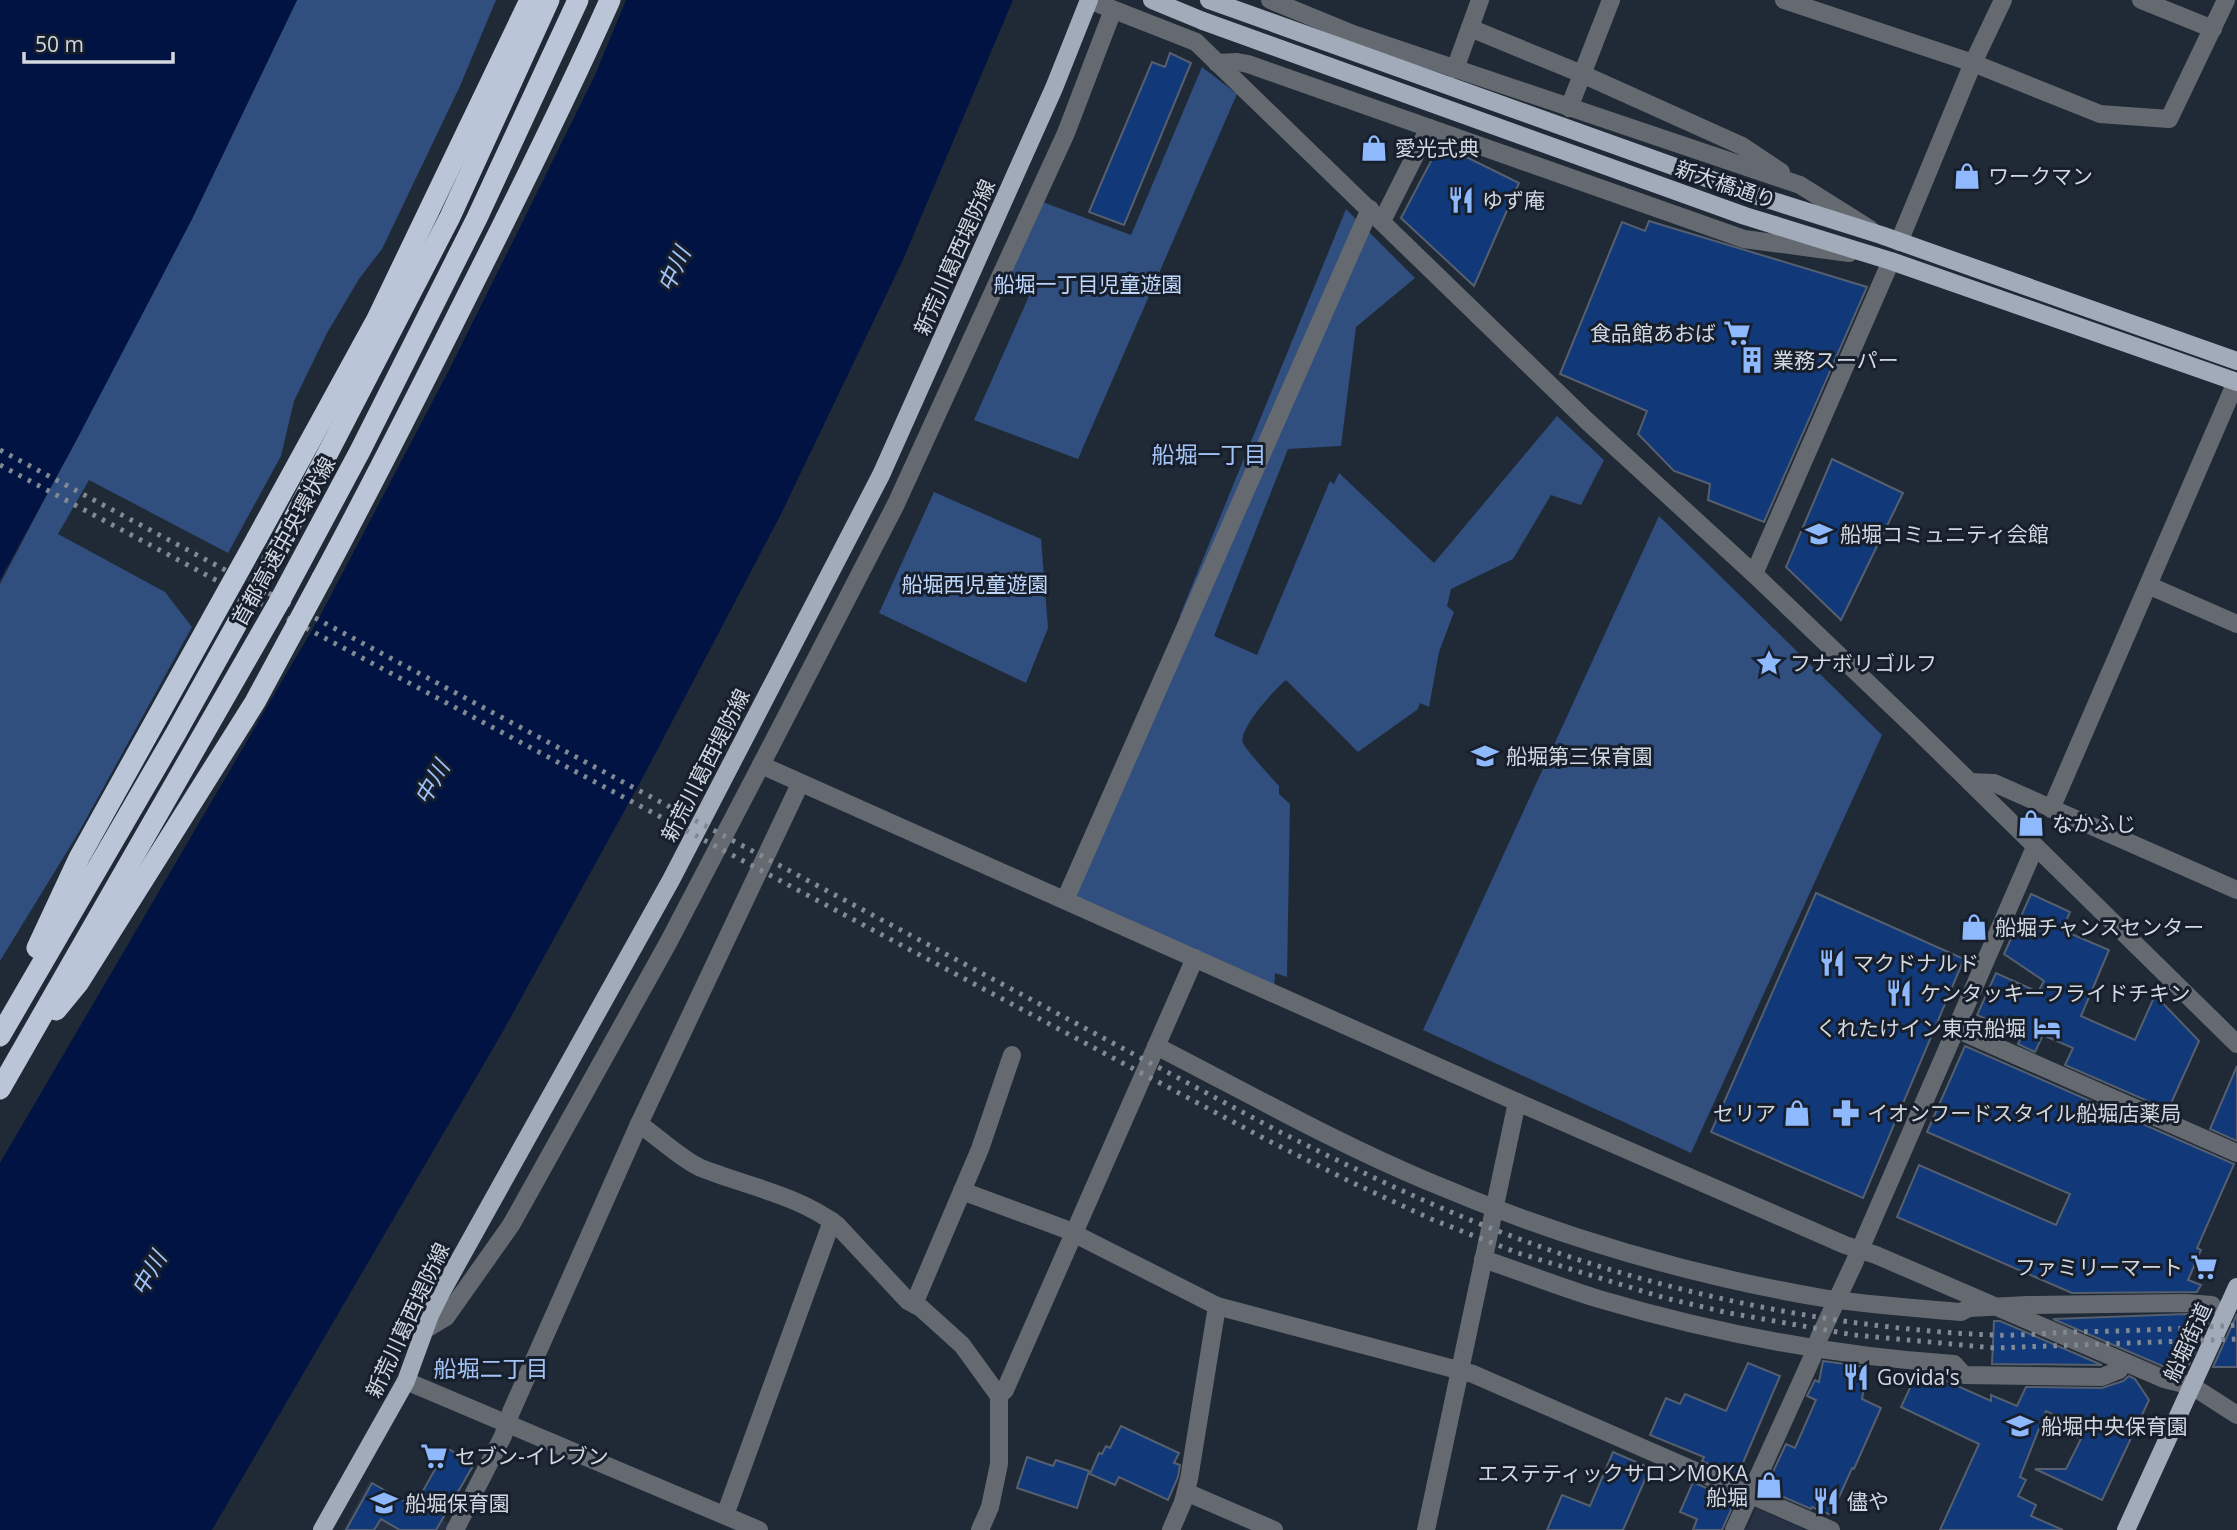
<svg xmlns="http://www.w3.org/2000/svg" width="2237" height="1530" font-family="'Open Sans','Noto Sans JP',sans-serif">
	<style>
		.built { fill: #263144 }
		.green { fill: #304e7e }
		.water { fill: #001342 }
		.building { fill: #113979; stroke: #555f6e; stroke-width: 2 }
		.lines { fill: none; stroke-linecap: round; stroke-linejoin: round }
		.minor { stroke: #656a71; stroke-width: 18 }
		.major { stroke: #a2abba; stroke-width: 18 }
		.highway { stroke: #bac5d7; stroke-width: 21 }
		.rail { stroke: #818993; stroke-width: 5; stroke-dasharray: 3.5 7; stroke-linecap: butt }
		.major-bridge { stroke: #a2abba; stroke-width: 18 }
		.highway-bridge { stroke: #bac5d7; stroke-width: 21 }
		.labels { text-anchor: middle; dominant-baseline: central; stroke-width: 6; stroke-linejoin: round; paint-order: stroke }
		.poi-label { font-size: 21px; fill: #d2d8e0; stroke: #171f2c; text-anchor: start }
		.street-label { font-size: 21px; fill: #d2d8e0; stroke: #171f2c }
		.park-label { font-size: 21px; fill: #c0d8fe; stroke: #171f2c }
		.water-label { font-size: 23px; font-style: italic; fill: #a0c4fc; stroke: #171f2c }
		.neighbourhood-label { font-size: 23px; fill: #a3c3f5; stroke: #171f2c }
	</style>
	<rect width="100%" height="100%" fill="#202936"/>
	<g class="built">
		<polygon points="369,1481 452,1525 449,1530 343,1530"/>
		<polygon points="1756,1508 1806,1530 1746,1530"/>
	</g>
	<g class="green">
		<polygon points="297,0 496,0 460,86 382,249 359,279 327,333 294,401 281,456 228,553 89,480 58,534 165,592 192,627 79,832 0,961 0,584 192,219"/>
		<polygon points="1202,67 1237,94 1078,459 974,420 1029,296 1005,286 1040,201 1131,235"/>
		<path d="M1346 209 1415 278 1356 327 1341 446 1288 449 1214 636 1257 655 1330 481 1334 484 1339 473 1434 563 1557 416 1604 460 1581 505 1551 495 1513 559 1451 589 1447 606 1454 612 1439 652 1429 707 1420 703 1418 709 1358 752 1286 680C1275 689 1238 729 1243 743 1246 750 1272 778 1279 786V794L1290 804 1287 977 1275 973 1274 993 1065 900 1192 625 1180 615Z"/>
		<polygon points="934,492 1041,539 1048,628 1026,683 879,613"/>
		<polygon points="1659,516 1882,735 1691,1153 1423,1030"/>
	</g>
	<g class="water">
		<polygon points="0,0 297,0 192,219 75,443 0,580"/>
		<polygon points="626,0 1013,0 902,262 780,516 642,779 502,1033 212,1530 0,1530 0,1163 319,618 449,370 525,217 595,75"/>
	</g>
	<g class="building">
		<polygon points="1170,53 1191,63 1124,225 1089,212 1152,62 1165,67"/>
		<polygon points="1440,144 1519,183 1474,286 1401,218"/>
		<polygon points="1649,221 1867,287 1764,522 1708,500 1710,484 1674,471 1638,434 1647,411 1560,374 1622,222 1645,231"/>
		<polygon points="1832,459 1903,493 1841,620 1786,567"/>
		<polygon points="1816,893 1964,959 1863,1198 1711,1132"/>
		<polygon points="2031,894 2070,912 2062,930 2109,950 2081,1016 2135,1040 2155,995 2199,1041 2168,1110 2065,1065 2073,1048 2043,1035 2035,1052 2018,1044 2022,1035 1977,1015 1996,973 2038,992 2044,981 2004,954"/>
		<polygon points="1965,1046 2234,1164 2197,1248 2201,1250 2188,1280 2201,1285 2197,1292 2072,1293 1897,1217 1919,1165 2056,1225 2070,1194 1927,1132"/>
		<polygon points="2237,1066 2237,1141 2210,1129"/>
		<polygon points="2186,1314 2211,1316 2188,1367 2167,1368 2053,1319"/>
		<polygon points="2237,1314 2237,1367 2213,1367"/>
		<polygon points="1994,1321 2000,1321 2102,1365 1992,1364"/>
		<polygon points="1823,1361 1867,1367 1862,1399 1881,1408 1854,1469 1852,1468 1831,1515 1812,1507 1811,1509 1765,1489 1786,1444 1795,1448 1816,1400 1807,1396 1815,1380 1819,1382"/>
		<polygon points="1748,1363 1780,1376 1737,1477 1702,1461 1704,1457 1650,1435 1666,1398 1680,1404 1685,1394 1726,1411"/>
		<polygon points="1917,1373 1931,1379 1933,1375 1991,1401 1991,1395 2017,1406 2026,1387 2102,1388 2123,1381 2129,1376 2135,1379 2149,1400 2102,1500 2035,1469 2066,1469 2081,1439 2075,1436 2079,1426 2046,1411 2020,1477 2026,1480 2018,1496 2036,1505 2031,1516 2063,1530 1940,1530 1979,1444 1901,1407"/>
		<polygon points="1121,1426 1179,1453 1174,1463 1180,1465 1178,1477 1168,1500 1119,1477 1115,1485 1090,1474 1099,1453 1102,1454 1106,1446 1110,1448"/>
		<polygon points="447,1448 474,1464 436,1530 400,1530 381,1519 374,1530 346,1530 372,1483 414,1507"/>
		<polygon points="1613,1452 1650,1468 1623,1530 1547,1530 1562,1495 1590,1506"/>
		<polygon points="1027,1457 1053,1466 1056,1460 1089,1471 1077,1508 1017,1488"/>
		<polygon points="1693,1482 1735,1501 1722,1530 1693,1530 1697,1519 1680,1512"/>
	</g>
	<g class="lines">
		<g class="minor">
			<polyline points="1089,0 1196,42 1586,420 1754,574 1915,728 2237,1044"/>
			<polyline points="1270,0 1353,34 1800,185 1870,229"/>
			<polyline points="1784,0 1973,63 2100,114 2169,119 2226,0"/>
			<polyline points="2141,0 2213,29"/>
			<polyline points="1470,28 1582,74 1742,146 1781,172"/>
			<polyline points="1217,63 1237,62 1248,64 1744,239 1849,253"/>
			<polyline points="1455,69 1480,0"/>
			<polyline points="1569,108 1611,0"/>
			<polyline points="1382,221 1429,128"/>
			<polyline points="1899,242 1973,63 2003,0"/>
			<polyline points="1754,574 1891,261"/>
			<polyline points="2150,586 2237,624"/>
			<polyline points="761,765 1517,1102 1845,1245 1876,1255 2164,1379 2192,1386 2237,1415"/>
			<polyline points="1970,782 1994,783 2237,890"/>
			<polyline points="2051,809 2236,382"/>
			<polyline points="1065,900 1370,209"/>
			<polyline points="1956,1029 2237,1153"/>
			<path d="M1156 1046C1246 1092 1334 1142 1427 1181 1554 1235 1687 1275 1823 1298 1869 1305 1915 1308 1961 1312L1969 1308 2028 1305 2186 1303 2212 1305"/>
			<path d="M639 1124C657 1136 682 1160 701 1168 746 1186 798 1195 837 1225L908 1301 921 1308 962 1345 999 1396V1464L990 1507 980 1530"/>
			<polyline points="962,1191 1065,1229 1217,1306 1473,1374 1831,1530"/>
			<path d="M1483 1259C1522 1272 1560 1287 1599 1299 1714 1333 1834 1356 1954 1364L1964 1375 2102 1377 2119 1370 2124 1362"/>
			<polyline points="914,1304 980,1149 1012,1055"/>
			<polyline points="426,1329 446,1317 511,1225 668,943 761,765 896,504 1066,133 1113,10"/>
			<polyline points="406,1381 759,1530"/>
			<polyline points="999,1396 1005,1390 1195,958"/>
			<polyline points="1186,1492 1274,1530"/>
			<polyline points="725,1515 832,1221"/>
			<polyline points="455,1530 503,1436 511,1412 639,1124 800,784"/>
			<polyline points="1171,1530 1183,1502 1189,1479 1217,1306"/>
			<polyline points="1426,1530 1517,1102"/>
			<polyline points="1734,1530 1812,1358 1819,1338 1855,1261 2035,847"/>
		</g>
		<g class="major">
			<polyline points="1209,0 1751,194 1881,235 2237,361"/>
			<polyline points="1203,21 1745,216 1891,261 2237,382"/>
			<polyline points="322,1530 406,1381 430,1315 442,1291 671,880 881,475 1054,88 1089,0"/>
			<polyline points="2126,1530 2237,1287"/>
		</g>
		<g class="highway">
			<polyline points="257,538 377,319 530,0"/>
			<path d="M322 578C372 485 419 392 466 298 516 199 565 101 610 0"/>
		</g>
		<g class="rail">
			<path d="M0 450 1276 1130C1356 1170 1437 1209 1522 1240 1666 1294 1840 1329 1993 1335 2020 1336 2047 1333 2073 1332 2128 1331 2182 1329 2237 1325"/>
			<polyline points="0,465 1269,1141 1349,1181 1431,1219 1518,1253 1665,1298 1729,1313 1854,1335 1995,1348 2237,1339"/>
		</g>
		<polyline class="major-bridge" points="1152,0 1203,21"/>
		<g class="highway-bridge">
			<polyline points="37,948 79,858 257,538"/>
			<polyline points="56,1010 79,982 255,702 322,578"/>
			<polyline points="0,1036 176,733 274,557 450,217 549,0"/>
			<polyline points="0,1089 278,604 360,451 477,218 578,0"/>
		</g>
	</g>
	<defs>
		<symbol id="shop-bare" viewBox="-9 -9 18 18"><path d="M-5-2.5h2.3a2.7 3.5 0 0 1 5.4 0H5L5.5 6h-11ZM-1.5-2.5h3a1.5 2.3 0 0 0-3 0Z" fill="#8eb9fd" stroke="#171f2c" stroke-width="2.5" paint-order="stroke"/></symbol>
		<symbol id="restaurant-bare" viewBox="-9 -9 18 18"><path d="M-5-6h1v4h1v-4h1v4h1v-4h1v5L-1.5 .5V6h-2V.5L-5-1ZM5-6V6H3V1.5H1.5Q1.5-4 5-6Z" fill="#8eb9fd" stroke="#171f2c" stroke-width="2.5" paint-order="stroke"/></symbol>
		<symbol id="supermarket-bare" viewBox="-9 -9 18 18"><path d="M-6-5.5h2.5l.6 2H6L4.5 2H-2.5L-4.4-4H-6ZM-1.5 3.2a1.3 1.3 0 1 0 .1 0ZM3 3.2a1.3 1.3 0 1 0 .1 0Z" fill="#8eb9fd" stroke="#171f2c" stroke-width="2.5" paint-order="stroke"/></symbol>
		<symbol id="building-bare" viewBox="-9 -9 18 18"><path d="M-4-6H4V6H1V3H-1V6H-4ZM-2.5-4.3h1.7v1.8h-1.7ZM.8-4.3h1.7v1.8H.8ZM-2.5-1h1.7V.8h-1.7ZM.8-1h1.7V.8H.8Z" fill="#8eb9fd" stroke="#171f2c" stroke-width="2.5" paint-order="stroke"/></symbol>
		<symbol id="school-bare" viewBox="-9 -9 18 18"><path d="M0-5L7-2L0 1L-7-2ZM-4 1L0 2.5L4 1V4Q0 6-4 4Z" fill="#8eb9fd" stroke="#171f2c" stroke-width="2.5" paint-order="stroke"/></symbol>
		<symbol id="sight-bare" viewBox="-9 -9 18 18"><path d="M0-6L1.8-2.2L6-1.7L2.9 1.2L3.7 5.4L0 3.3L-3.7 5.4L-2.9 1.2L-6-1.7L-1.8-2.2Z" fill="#8eb9fd" stroke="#171f2c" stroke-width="2.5" paint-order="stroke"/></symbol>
		<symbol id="hotel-bare" viewBox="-9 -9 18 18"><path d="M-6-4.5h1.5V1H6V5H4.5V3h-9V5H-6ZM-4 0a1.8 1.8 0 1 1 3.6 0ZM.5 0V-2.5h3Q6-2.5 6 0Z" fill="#8eb9fd" stroke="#171f2c" stroke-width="2.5" paint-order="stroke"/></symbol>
		<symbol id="pharmacy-bare" viewBox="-9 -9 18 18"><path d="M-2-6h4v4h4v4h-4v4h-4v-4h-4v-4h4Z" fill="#8eb9fd" stroke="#171f2c" stroke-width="2.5" paint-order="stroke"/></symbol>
	</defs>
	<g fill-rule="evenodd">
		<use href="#shop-bare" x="1355" y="129" width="38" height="38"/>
		<use href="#shop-bare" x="1948" y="157" width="38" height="38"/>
		<use href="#restaurant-bare" x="1442" y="181" width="38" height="38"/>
		<use href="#supermarket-bare" x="1718" y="314" width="38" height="38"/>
		<use href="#building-bare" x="1733" y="341" width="38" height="38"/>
		<use href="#school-bare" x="1800" y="515" width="38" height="38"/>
		<use href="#sight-bare" x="1750" y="644" width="38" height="38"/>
		<use href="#school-bare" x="1466" y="737" width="38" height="38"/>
		<use href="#shop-bare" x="2012" y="804" width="38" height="38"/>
		<use href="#shop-bare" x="1955" y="908" width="38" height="38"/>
		<use href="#restaurant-bare" x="1813" y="944" width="38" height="38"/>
		<use href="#restaurant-bare" x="1880" y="974" width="38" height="38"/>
		<use href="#hotel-bare" x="2028" y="1009" width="38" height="38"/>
		<use href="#shop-bare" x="1778" y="1094" width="38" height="38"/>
		<use href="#pharmacy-bare" x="1827" y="1094" width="38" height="38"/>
		<use href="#supermarket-bare" x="2185" y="1248" width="38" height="38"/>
		<use href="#restaurant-bare" x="1837" y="1358" width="38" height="38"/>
		<use href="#school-bare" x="2001" y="1407" width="38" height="38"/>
		<use href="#supermarket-bare" x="415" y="1437" width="38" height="38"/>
		<use href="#shop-bare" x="1750" y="1466" width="38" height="38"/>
		<use href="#restaurant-bare" x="1807" y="1482" width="38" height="38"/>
		<use href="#school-bare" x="365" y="1484" width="38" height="38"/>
	</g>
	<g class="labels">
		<g class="poi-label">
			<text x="1395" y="148">愛光式典</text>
			<text x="1988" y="176">ワークマン</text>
			<text x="1482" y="200">ゆず庵</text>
			<text x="1716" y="333" text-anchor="end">食品館あおば</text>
			<text x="1773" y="360">業務スーパー</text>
			<text x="1840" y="534">船堀コミュニティ会館</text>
			<text x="1790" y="663">フナボリゴルフ</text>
			<text x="1506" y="756">船堀第三保育園</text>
			<text x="2052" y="823">なかふじ</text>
			<text x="1995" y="927">船堀チャンスセンター</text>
			<text x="1853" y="963">マクドナルド</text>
			<text x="1920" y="993">ケンタッキーフライドチキン</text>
			<text x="2026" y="1028" text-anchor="end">くれたけイン東京船堀</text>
			<text x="1776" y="1113" text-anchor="end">セリア</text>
			<text x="1867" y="1113">イオンフードスタイル船堀店薬局</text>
			<text x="2183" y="1267" text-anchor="end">ファミリーマート</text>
			<text x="1877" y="1377">Govida's</text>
			<text x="2041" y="1426">船堀中央保育園</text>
			<text x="455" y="1456">セブン-イレブン</text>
			<text x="1748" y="1473" text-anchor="end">エステティックサロンMOKA<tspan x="1748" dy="24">船堀</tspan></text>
			<text x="1847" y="1501">儘や</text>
			<text x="405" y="1503">船堀保育園</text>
		</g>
		<g class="street-label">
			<text transform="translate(1726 184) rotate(19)">新大橋通り</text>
			<text transform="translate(954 257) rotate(-66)">新荒川葛西堤防線</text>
			<text transform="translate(283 541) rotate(-61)">首都高速中央環状線</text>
			<text transform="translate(705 765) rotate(-63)">新荒川葛西堤防線</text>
			<text transform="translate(407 1320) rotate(-65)">新荒川葛西堤防線</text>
			<text transform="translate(2187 1342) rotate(-65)">船堀街道</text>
		</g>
		<g class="park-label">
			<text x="1088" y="284">船堀一丁目児童遊園</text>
			<text x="975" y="584">船堀西児童遊園</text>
		</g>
		<g class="water-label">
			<text transform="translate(673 269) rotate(-65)">中川</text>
			<text transform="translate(431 782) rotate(-60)">中川</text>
			<text transform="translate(148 1273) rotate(-60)">中川</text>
		</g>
		<g class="neighbourhood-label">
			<text x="1209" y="454">船堀一丁目</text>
			<text x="491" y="1368">船堀二丁目</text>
		</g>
	</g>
	<path d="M24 52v10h149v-10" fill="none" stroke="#d2d8e0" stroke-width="3.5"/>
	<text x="35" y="52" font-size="21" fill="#d2d8e0" stroke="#171f2c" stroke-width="5" paint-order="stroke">50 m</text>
</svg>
